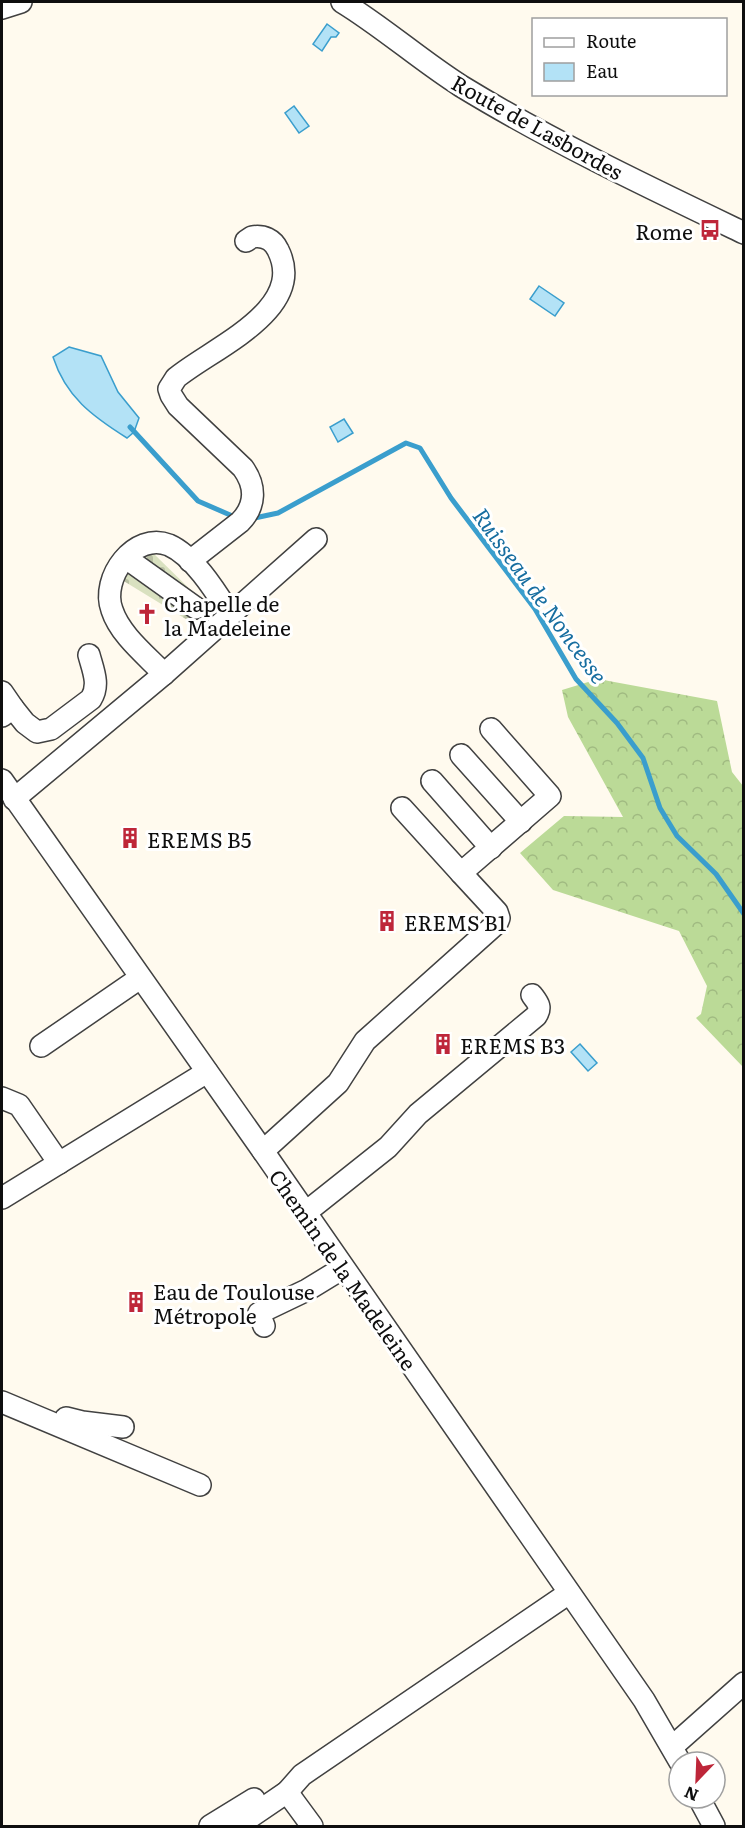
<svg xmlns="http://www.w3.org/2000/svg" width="745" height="1828" font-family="Literata,serif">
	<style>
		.forest { fill: url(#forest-crowns) }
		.cemetery { fill: url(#cemetery-stones) }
		.water { fill: #b3e2f6; stroke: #3a9ecd; stroke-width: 1.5 }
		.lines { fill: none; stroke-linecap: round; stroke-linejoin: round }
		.stream { stroke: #3a9ecd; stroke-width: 5 }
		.minor-casing { stroke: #414141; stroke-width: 24 }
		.minor { stroke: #fff; stroke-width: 21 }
		.labels { text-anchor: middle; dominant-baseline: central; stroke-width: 6; stroke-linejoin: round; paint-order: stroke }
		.street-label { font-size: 21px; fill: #0e0e0e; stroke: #fff }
		.poi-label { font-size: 21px; fill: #0e0e0e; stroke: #fff; text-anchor: start }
		.water-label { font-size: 22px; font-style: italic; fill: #176ea0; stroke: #fff }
	</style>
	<defs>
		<pattern id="forest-crowns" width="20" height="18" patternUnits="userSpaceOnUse" patternTransform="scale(1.5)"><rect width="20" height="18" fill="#bbda97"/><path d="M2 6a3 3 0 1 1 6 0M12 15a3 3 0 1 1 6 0" fill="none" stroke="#a0ba81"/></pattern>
		<pattern id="cemetery-stones" width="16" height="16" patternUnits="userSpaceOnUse" patternTransform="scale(1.5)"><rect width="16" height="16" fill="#d9e1c0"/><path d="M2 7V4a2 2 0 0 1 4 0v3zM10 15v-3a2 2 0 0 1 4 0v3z" fill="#b9c0a4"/></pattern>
	</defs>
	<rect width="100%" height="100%" fill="#fffaee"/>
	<polygon class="forest" points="598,679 717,701 732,772 743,786 743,1067 696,1018 701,1014 707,986 679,931 553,890 520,853 564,816 623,817 568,717 562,690"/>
	<polygon class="cemetery" points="152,552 205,604 189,621 122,580"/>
	<g class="water">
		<polygon points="327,24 339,33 336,37 331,37 322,51 313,44"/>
		<polygon points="294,106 309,126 299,133 285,113"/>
		<polygon points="539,286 564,303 555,316 530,299"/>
		<path d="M69 347 101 356 118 392 139 418 134 432 127 438C92 416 66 397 53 357Z"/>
		<polygon points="344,419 353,433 338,442 330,427"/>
		<polygon points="580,1044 597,1063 588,1071 571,1052"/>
	</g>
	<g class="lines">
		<g class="stream">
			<polyline points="130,427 198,501 237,518"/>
			<polyline points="250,519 278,513 406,443 420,448 451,498 535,609 576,679 617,723 643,758 660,808 677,836 716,874 744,914"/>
		</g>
		<defs>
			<g id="minor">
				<path d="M342 2C383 27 420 60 461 86 551 141 648 187 744 233"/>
				<polyline points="2,8 21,2"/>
				<polyline points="126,558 196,608"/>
				<path d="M190 561 240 522C256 506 256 486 243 468L178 406 171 395 169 389 176 378C212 348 308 310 278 250 273 239 263 235 252 237L246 241"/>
				<path d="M164 674C147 656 120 635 112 610 100 578 135 531 169 545 194 556 216 592 230 614"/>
				<polyline points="2,692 13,708"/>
				<path d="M2 716 13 708 25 723 37 732 51 729 91 699C100 685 93 670 89 655"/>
				<polyline points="461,755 521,822"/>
				<polyline points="2,780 263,1151 644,1700 680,1762"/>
				<polyline points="432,781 491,848"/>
				<polyline points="14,799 164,674 316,539"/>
				<polyline points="402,808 461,873"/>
				<polyline points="41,1046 140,978"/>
				<polyline points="2,1098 19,1105 59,1163"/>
				<polyline points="263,1151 338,1083 365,1041 497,923 499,918 497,912 461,873 550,796 491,729"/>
				<polyline points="2,1198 207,1072"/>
				<path d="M305 1213 388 1147 418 1114 536 1016C542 1007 538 1003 532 995"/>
				<polyline points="264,1326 259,1313 307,1290 343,1268"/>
				<polyline points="2,1402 200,1485"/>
				<polyline points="66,1418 82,1422 123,1427"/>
				<polyline points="672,1747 744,1683"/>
				<polyline points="287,1792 312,1826"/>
				<polyline points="699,1798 714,1826"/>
				<polyline points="210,1826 254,1799"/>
				<polyline points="237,1826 287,1792 302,1775 569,1593"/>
			</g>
		</defs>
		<use href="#minor" class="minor-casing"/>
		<use href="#minor" class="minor"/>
	</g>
	<defs>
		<symbol id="bus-bare" viewBox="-9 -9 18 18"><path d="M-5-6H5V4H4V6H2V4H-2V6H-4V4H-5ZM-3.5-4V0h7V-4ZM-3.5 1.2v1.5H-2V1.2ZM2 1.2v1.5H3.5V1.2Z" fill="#be2639" stroke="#fff" stroke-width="2.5" paint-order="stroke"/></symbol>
		<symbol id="church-bare" viewBox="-9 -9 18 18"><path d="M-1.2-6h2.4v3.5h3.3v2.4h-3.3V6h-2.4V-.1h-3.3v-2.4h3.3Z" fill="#be2639" stroke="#fff" stroke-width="2.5" paint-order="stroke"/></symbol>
		<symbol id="building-bare" viewBox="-9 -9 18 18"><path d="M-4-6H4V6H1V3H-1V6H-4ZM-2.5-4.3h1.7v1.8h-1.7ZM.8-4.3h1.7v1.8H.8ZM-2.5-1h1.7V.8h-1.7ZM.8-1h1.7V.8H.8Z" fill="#be2639" stroke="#fff" stroke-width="2.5" paint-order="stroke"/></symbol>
	</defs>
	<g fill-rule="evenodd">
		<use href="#bus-bare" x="695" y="215" width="30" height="30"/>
		<use href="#church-bare" x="132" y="599" width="30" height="30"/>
		<use href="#building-bare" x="115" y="823" width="30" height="30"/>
		<use href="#building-bare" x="372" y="906" width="30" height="30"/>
		<use href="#building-bare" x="428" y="1029" width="30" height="30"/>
		<use href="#building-bare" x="121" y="1287" width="30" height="30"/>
	</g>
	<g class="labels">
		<g class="street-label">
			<text transform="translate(538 126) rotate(29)">Route de Lasbordes</text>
			<text transform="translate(344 1269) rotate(55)">Chemin de la Madeleine</text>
		</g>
		<g class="poi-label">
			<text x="693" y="230" text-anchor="end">Rome</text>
			<text x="164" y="602">Chapelle de<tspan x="164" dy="24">la Madeleine</tspan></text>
			<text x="147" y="838">EREMS B5</text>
			<text x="404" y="921">EREMS B1</text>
			<text x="460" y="1044">EREMS B3</text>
			<text x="153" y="1290">Eau de Toulouse<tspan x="153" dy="24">Métropole</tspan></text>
		</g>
		<g class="water-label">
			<text transform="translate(541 595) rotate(54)">Ruisseau de Noncesse</text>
		</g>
	</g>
	<rect width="745" height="1828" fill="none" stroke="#0e0e0e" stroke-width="6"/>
	<rect x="532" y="18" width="195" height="78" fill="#ffffff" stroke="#9f9f9f" stroke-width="1.5"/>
	<rect x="544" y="38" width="30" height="9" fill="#ffffff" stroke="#9f9f9f" stroke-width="1.5"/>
	<text x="586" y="48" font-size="18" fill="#0e0e0e">Route</text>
	<rect x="544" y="63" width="30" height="18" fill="#b3e2f6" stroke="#9f9f9f" stroke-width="1.5"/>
	<text x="586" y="78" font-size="18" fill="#0e0e0e">Eau</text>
	<g transform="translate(697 1780) rotate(203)"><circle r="28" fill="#ffffff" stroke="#9f9f9f" stroke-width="1.5"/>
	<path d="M0-4.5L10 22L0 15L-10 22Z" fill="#be2639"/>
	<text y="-9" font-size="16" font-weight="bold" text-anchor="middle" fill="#0e0e0e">N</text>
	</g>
</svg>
